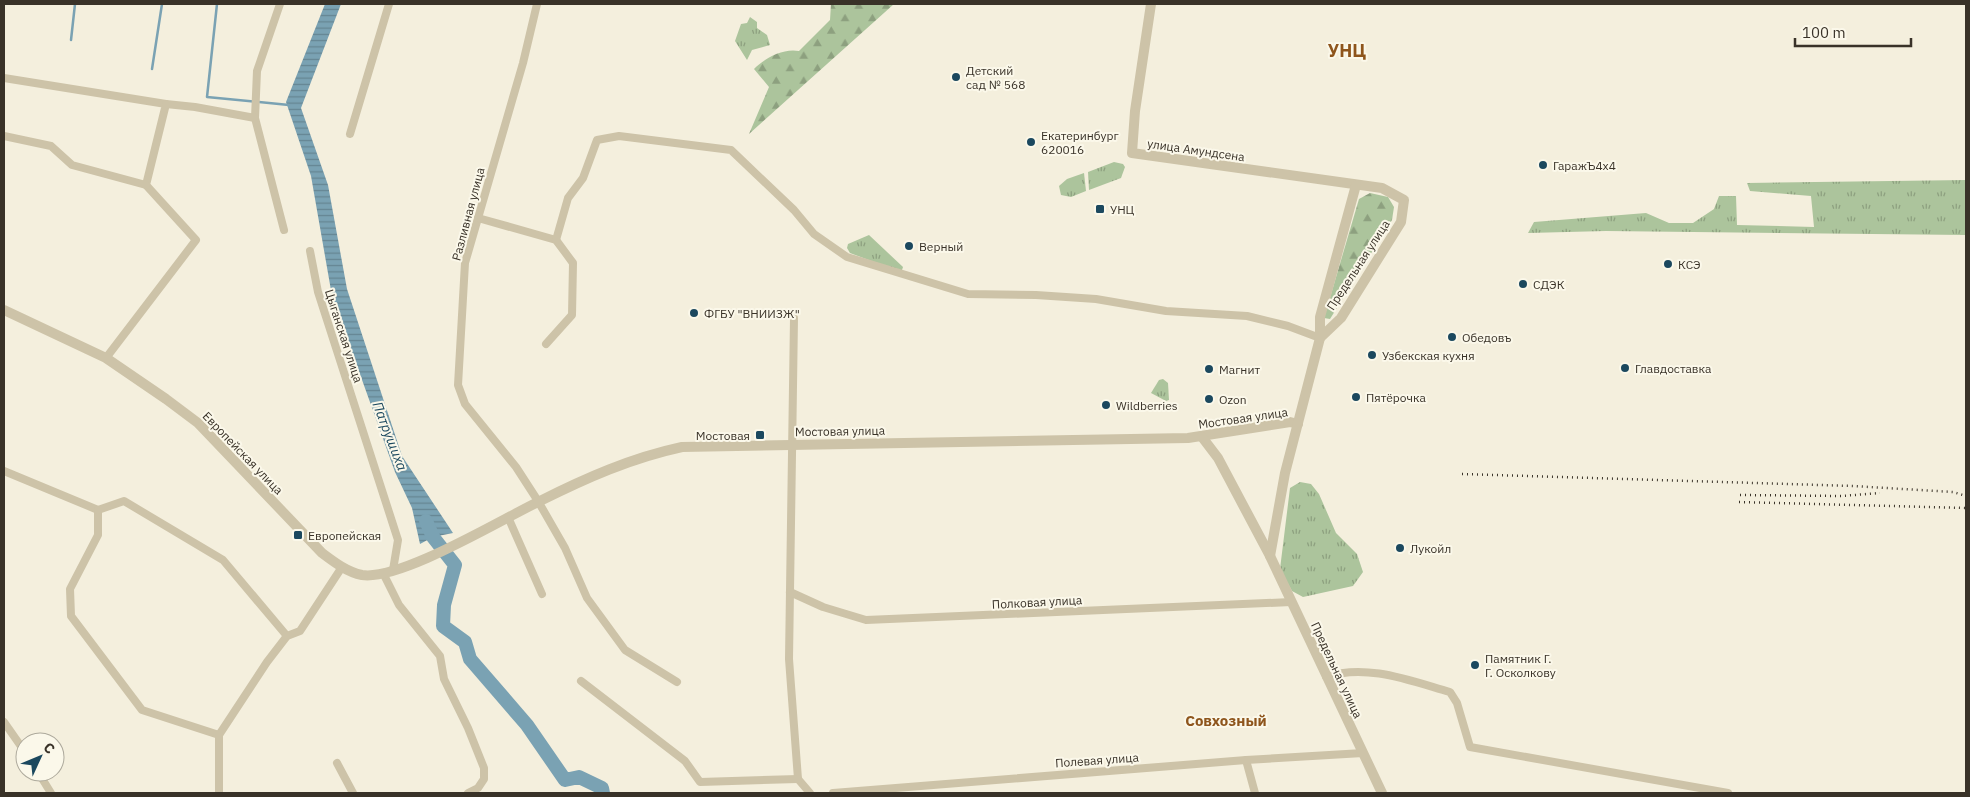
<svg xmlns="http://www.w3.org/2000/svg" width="1970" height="797" font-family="'IBM Plex Sans',sans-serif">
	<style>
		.grass { fill: url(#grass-tufts) }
		.forest { fill: url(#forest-firs) }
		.water { fill: url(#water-rules) }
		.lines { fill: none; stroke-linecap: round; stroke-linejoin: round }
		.stream { stroke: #7aa2b3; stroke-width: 2.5 }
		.river { stroke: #7aa2b3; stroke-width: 14 }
		.minor { stroke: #cdc3a8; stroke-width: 8 }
		.tertiary { stroke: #cdc3a8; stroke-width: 10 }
		.rail { stroke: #393228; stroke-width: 2.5; stroke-dasharray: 1 4; stroke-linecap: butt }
		.poi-dot { fill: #1b485e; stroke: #fbf8ea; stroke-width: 2 }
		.labels { text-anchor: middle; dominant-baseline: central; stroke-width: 4; stroke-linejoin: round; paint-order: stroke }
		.poi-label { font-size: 12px; fill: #393228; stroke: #fbf8ea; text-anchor: start }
		.street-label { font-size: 12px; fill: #393228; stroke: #fbf8ea }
		.water-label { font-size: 14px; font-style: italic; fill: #1b485e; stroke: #fbf8ea }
		.quarter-label { font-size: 15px; font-weight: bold; fill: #8e551c; stroke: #fbf8ea }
		.district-label { font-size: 18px; font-weight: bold; fill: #8e551c; stroke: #fbf8ea }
	</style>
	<defs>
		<pattern id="grass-tufts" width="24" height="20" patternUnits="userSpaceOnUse" patternTransform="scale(1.25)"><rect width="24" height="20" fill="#acc49c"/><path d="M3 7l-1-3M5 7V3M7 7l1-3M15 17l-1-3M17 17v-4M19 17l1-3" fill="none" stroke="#8da07f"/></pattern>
		<pattern id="forest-firs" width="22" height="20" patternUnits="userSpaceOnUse" patternTransform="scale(1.25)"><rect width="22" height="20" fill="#acc49c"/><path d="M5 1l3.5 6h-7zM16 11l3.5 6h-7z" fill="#8da07f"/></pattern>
		<pattern id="water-rules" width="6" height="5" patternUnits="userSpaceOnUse" patternTransform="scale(1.25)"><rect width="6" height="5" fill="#7aa2b3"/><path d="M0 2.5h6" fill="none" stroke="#658592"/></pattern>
	</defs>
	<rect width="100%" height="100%" fill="#f4efdd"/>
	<g class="grass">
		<polygon points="750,17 757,22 757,28 767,35 770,45 752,50 747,60 735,41 741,24 747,23"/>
		<polygon points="1114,162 1123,164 1125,167 1121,178 1089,190 1088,172"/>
		<polygon points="1084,173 1086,191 1071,197 1061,195 1059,186 1067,179"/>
		<polygon points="1966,180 1966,235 1606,231 1528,233 1534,222 1646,213 1669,223 1693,223 1714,209 1719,196 1736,196 1737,225 1814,227 1811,196 1750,191 1747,183"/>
		<polygon points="869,235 903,267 902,270 898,271 850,253 847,248 848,244"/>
		<polygon points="1163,379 1168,383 1169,400 1166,401 1151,393 1159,380"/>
		<polygon points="1300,482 1311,484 1319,494 1336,533 1357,554 1363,572 1353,586 1303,597 1292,591 1280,569 1290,488"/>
	</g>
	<g class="forest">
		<path d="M831 4H894L749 134 769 87 754 69C765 58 783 48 799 51L830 20Z"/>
		<polygon points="1370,193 1388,197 1394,207 1392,220 1330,319 1324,318 1359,199"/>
	</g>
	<polygon class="water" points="325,4 341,4 301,108 328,185 347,289 402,456 453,533 433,537 420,544 412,508 395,472 332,296 311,176 286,102"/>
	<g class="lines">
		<g class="stream">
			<polyline points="217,4 207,97 289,105"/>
			<polyline points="71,40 75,4"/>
			<polyline points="152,69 162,4"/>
		</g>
		<polyline class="river" points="426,521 433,537 455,565 444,605 443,626 465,642 470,659 527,725 565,780 579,777 602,788 603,793"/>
		<g class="minor">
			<polyline points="280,4 257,71 255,118 284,230"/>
			<polyline points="537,4 523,63 465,263 458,385 465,404 516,467 538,501 565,548 587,598 625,650 677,682"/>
			<polyline points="4,78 166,104 146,185 196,240 106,358"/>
			<polyline points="166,104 195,107 255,118"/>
			<polyline points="350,134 389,4"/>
			<polyline points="4,136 51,146 72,165 146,185"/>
			<polyline points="478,218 556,240 573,263 572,315 546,344"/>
			<polyline points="556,240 568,198 583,178 597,140 619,136 731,150 794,210 814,234 847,257 968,294 1036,295 1096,299 1166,311 1247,316 1288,326 1320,338"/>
			<polyline points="310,251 318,292 398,540 393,570"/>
			<polyline points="794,318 789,659 798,779 810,793"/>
			<polyline points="4,471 98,510 98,535 70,589 71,616 142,710 219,735"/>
			<polyline points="98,510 124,501 223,560 287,636"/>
			<polyline points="508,517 542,594"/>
			<polyline points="383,573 399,605 440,656 444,679 468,728 484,768 484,779 478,788 468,793"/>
			<polyline points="790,592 823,607 866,620 1291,602"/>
			<path d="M1326 677C1366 663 1411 681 1450 692L1457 703 1470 747 1728 793"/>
			<polyline points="581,681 685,761 700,782 798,779"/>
			<polyline points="4,722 25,752"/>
			<polyline points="1246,760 1255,793"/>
			<polyline points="337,763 353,793"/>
			<polyline points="38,772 51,793"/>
			<polyline points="219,793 219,735 267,662 287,636 300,631 342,567"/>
			<polyline points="833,793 1246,760 1363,753"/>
		</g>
		<g class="tertiary">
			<polyline points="1151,4 1135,111 1132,153 1382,188 1404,200 1401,222 1341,318 1320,338"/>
			<path d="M4 310 106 358 166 399 198 423 322 553C334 562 347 572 362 575 400 581 502 519 540 501 586 478 631 458 682 447L1188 438 1290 422 1298 424"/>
			<polyline points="1202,437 1218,458 1270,556 1382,793"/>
			<polyline points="1270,556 1285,473 1320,338 1320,317 1356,185"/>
		</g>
		<g class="rail">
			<polyline points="1462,474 1853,486 1953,492 1966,496"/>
			<polyline points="1740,495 1842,496 1880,493"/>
			<polyline points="1739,502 1966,508"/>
		</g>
	</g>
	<g class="poi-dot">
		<circle cx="956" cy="77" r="5"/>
		<circle cx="1031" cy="142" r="5"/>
		<circle cx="1543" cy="165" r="5"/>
		<rect x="1095" y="204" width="10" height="10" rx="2.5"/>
		<circle cx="909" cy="246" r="5"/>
		<circle cx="1668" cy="264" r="5"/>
		<circle cx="1523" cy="284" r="5"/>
		<circle cx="694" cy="313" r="5"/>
		<circle cx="1452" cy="337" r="5"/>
		<circle cx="1372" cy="355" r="5"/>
		<circle cx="1625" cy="368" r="5"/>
		<circle cx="1209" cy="369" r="5"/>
		<circle cx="1356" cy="397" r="5"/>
		<circle cx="1209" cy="399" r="5"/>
		<circle cx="1106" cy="405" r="5"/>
		<rect x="755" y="430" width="10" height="10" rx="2.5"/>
		<rect x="293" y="530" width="10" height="10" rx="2.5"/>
		<circle cx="1400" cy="548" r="5"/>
		<circle cx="1475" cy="665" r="5"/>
	</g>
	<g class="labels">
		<g class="poi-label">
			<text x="966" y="70">Детский<tspan x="966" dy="14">сад № 568</tspan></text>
			<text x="1041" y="135">Екатеринбург<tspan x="1041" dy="14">620016</tspan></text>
			<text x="1553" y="165">ГаражЪ4х4</text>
			<text x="1110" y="209">УНЦ</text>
			<text x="919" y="246">Верный</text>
			<text x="1678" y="264">КСЭ</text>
			<text x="1533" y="284">СДЭК</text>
			<text x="704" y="313">ФГБУ "ВНИИЗЖ"</text>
			<text x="1462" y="337">Обедовъ</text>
			<text x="1382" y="355">Узбекская кухня</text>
			<text x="1635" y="368">Главдоставка</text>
			<text x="1219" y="369">Магнит</text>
			<text x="1366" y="397">Пятёрочка</text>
			<text x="1219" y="399">Ozon</text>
			<text x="1116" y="405">Wildberries</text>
			<text x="750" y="435" text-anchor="end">Мостовая</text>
			<text x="308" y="535">Европейская</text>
			<text x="1410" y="548">Лукойл</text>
			<text x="1485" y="658">Памятник Г.<tspan x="1485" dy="14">Г. Осколкову</tspan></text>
		</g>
		<g class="street-label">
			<text transform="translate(1196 150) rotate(8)">улица Амундсена</text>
			<text transform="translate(468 214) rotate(-75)">Разливная улица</text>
			<text transform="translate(1358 265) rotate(-57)">Предельная улица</text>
			<text transform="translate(344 336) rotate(72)">Цыганская улица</text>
			<text transform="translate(1243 418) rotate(-8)">Мостовая улица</text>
			<text transform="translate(840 431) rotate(-1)">Мостовая улица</text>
			<text transform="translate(243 453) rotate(46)">Европейская улица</text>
			<text transform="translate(1037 602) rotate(-3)">Полковая улица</text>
			<text transform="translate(1337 670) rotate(65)">Предельная улица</text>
			<text transform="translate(1097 760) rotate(-4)">Полевая улица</text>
		</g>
		<g class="water-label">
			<text transform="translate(390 436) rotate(69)">Патрушиха</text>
		</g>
		<g class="quarter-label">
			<text x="1226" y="720">Совхозный</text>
		</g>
		<g class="district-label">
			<text x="1347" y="50">УНЦ</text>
		</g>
	</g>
	<rect width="1970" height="797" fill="none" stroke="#393228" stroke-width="10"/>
	<g transform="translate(40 757) rotate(46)"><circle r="24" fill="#fbf8ea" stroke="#ada99c"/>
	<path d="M0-4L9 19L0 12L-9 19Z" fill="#1b485e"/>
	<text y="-8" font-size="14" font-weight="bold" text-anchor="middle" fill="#393228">С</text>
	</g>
	<path d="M1795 38v8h116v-8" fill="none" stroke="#393228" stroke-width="2.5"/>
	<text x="1802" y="38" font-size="15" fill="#393228" stroke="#fbf8ea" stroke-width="4" paint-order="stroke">100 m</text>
</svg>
